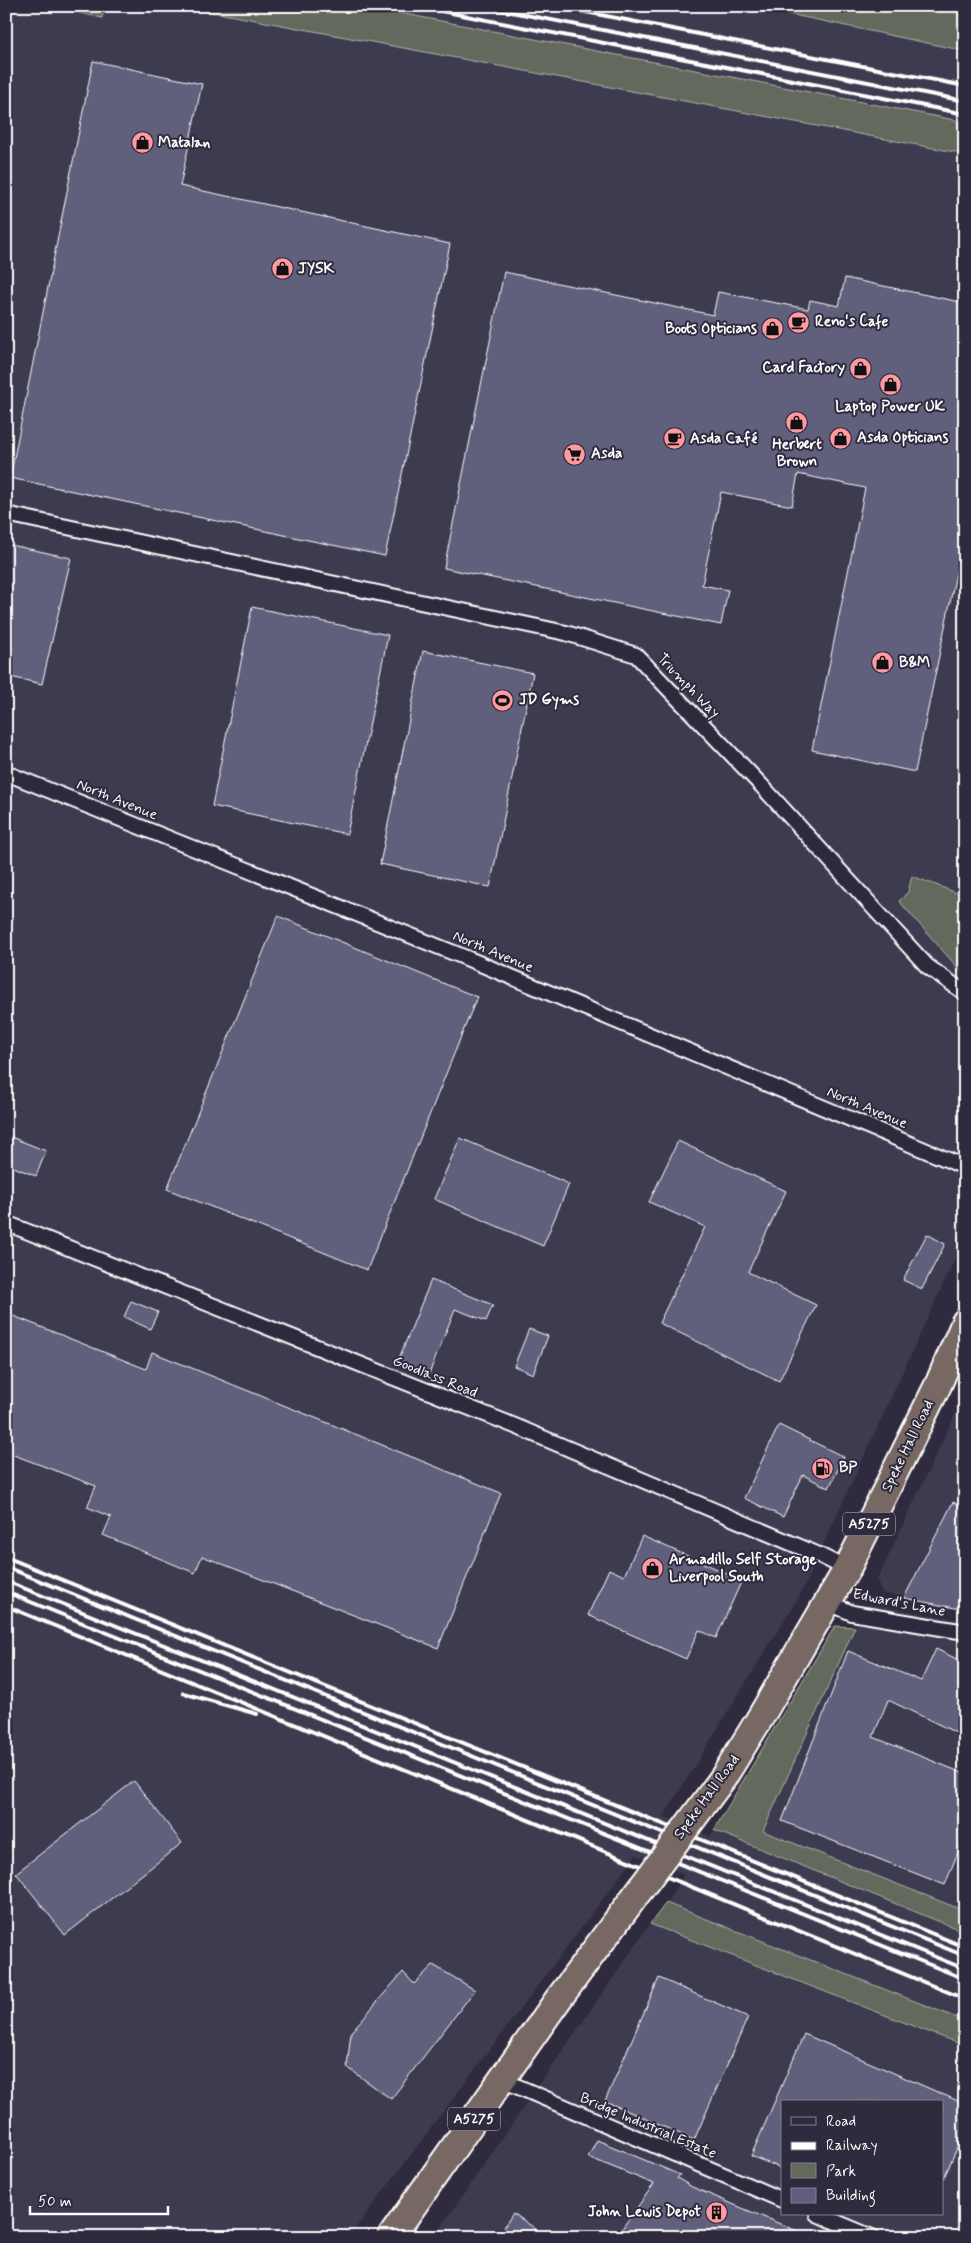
<svg xmlns="http://www.w3.org/2000/svg" width="971" height="2243" font-family="Mynerve,sans-serif">
	<style>
		.built { fill: #3e3a50; fill-rule: evenodd }
		.green { fill: #63695b; stroke: #b1b4ad }
		.building { fill: #605e7c; stroke: #fff }
		.lines { fill: none; stroke-linecap: round; stroke-linejoin: round }
		.street-casing { stroke: #fff; stroke-width: 18 }
		.highway-casing { stroke: #fff; stroke-width: 30 }
		.street { stroke: #2f2a3d; stroke-width: 14 }
		.highway { stroke: #776864; stroke-width: 26 }
		.rail { stroke: #fff; stroke-width: 4 }
		.highway-bridge-casing { stroke: #fff; stroke-width: 30; stroke-linecap: butt }
		.highway-bridge { stroke: #776864; stroke-width: 26 }
		.labels { text-anchor: middle; dominant-baseline: central; stroke-width: 4; stroke-linejoin: round; paint-order: stroke }
		.shield { fill: #2f2a3d; stroke: #c1bfc5; stroke-width: 1 }
		.shield-label { font-size: 14px; font-weight: bold; fill: #fff }
		.poi-label { font-size: 15px; font-weight: bold; fill: #fff; stroke: #2f2a3d; text-anchor: start }
		.street-label { font-size: 15px; fill: #fff; stroke: #2f2a3d }
	</style>
	<rect width="100%" height="100%" fill="#2f2a3d"/>
	<filter id="ink" filterUnits="userSpaceOnUse"><feTurbulence type="fractalNoise" baseFrequency=".02" numOctaves="2"/><feDisplacementMap in="SourceGraphic" scale="10" xChannelSelector="R" yChannelSelector="G"/><feConvolveMatrix kernelMatrix="1 2 1 2 8 2 1 2 1" color-interpolation-filters="sRGB"/></filter>
	<g filter="url(#ink)">
		<g class="built">
			<polygon points="6,6 48,6 102,17 105,6 796,6 965,40 965,1237 801,1593 664,1816 710,1836 714,1830 965,1932 965,2021 666,1903 684,1875 636,1855 349,2237 6,2237"/>
			<polygon points="965,1393 965,1610 882,1593 877,1580"/>
			<polygon points="869,1604 965,1621 965,1911 763,1831 855,1627"/>
			<path d="M650 1924 965 2046V2237H434ZM782 2102H942V2214H782Z"/>
		</g>
		<g class="green">
			<polygon points="48,6 105,6 102,18"/>
			<polygon points="181,6 363,6 965,122 965,154"/>
			<polygon points="751,6 965,6 965,51"/>
			<polygon points="912,876 965,896 965,976 899,901 908,892"/>
			<polygon points="835,1626 855,1627 763,1831 965,1911 965,1932 714,1830"/>
			<polygon points="666,1903 965,2021 965,2046 650,1924"/>
		</g>
		<g class="building">
			<polygon points="93,61 202,84 180,186 450,244 385,556 10,478"/>
			<polygon points="504,272 713,315 718,292 808,309 810,300 839,306 845,278 965,303 965,530 915,772 812,750 865,488 798,474 792,506 721,492 702,585 728,590 721,625 444,568"/>
			<polygon points="6,544 71,558 42,684 6,676"/>
			<polygon points="252,607 388,635 347,834 212,806"/>
			<polygon points="423,651 533,673 490,887 380,864"/>
			<polygon points="278,916 477,997 367,1270 167,1189"/>
			<polygon points="6,1135 46,1151 36,1176 6,1164"/>
			<polygon points="460,1138 569,1184 543,1246 434,1199"/>
			<polygon points="678,1141 786,1191 748,1272 816,1305 779,1381 659,1323 705,1227 649,1202"/>
			<polygon points="927,1234 945,1244 922,1289 903,1280"/>
			<polygon points="431,1280 493,1305 486,1321 455,1309 429,1374 398,1361"/>
			<polygon points="131,1301 158,1312 150,1329 124,1317"/>
			<polygon points="6,1313 146,1369 152,1352 501,1493 438,1648 202,1556 195,1573 103,1535 111,1517 87,1507 96,1486 6,1452"/>
			<polygon points="529,1329 548,1336 533,1374 514,1366"/>
			<polygon points="779,1425 844,1457 829,1488 803,1475 783,1517 744,1498"/>
			<polygon points="953,1502 965,1508 965,1610 904,1598"/>
			<polygon points="642,1536 742,1580 716,1638 699,1630 686,1659 588,1615 609,1569 624,1576"/>
			<polygon points="936,1649 965,1663 965,1737 888,1700 873,1737 965,1774 965,1834 945,1885 782,1821 848,1651 921,1681"/>
			<polygon points="134,1781 182,1843 65,1935 16,1873"/>
			<polygon points="433,1965 475,1990 391,2099 347,2067 351,2032 403,1972 414,1984"/>
			<polygon points="659,1978 748,2017 694,2140 605,2101"/>
			<polygon points="804,2034 965,2104 965,2130 942,2182 942,2102 782,2102 782,2169 751,2156"/>
			<polygon points="597,2140 680,2175 677,2178 692,2187 811,2237 616,2237 654,2184 588,2157"/>
			<polygon points="513,2213 547,2237 498,2237"/>
		</g>
		<g class="lines">
			<defs>
				<g id="street">
					<polyline points="6,514 566,633 636,655 761,785 927,966 965,993"/>
					<polyline points="6,773 459,955 965,1167"/>
					<polyline points="6,1223 515,1426 819,1555 847,1569"/>
					<polyline points="829,1603 852,1613 965,1632"/>
					<polyline points="502,2080 782,2200"/>
					<polyline points="817,2214 872,2237"/>
				</g>
				<g id="highway">
					<polyline points="760,1718 847,1569 938,1385 965,1322"/>
					<polyline points="391,2237 557,2001"/>
				</g>
			</defs>
			<use href="#street" class="street-casing"/>
			<use href="#highway" class="highway-casing"/>
			<use href="#street" class="street"/>
			<use href="#highway" class="highway"/>
			<g class="rail">
				<polyline points="416,6 965,114"/>
				<polyline points="480,6 965,101"/>
				<polyline points="555,6 965,86"/>
				<polyline points="6,1557 965,1947"/>
				<polyline points="6,1567 965,1956"/>
				<polyline points="6,1581 965,1969"/>
				<polyline points="6,1592 965,1979"/>
				<polyline points="6,1606 965,1999"/>
				<polyline points="183,1693 257,1714"/>
			</g>
			<defs>
				<polyline id="highway-bridge" points="557,2001 723,1778 760,1718"/>
			</defs>
			<use href="#highway-bridge" class="highway-bridge-casing"/>
			<use href="#highway-bridge" class="highway-bridge"/>
		</g>
	</g>
	<defs>
		<symbol id="shop-disc" viewBox="-11 -11 22 22"><circle r="9.5" fill="#ff9aa2" stroke="#2f2a3d"/><path d="M-5-2.5h2.3a2.7 3.5 0 0 1 5.4 0H5L5.5 6h-11ZM-1.5-2.5h3a1.5 2.3 0 0 0-3 0Z" fill="#111"/></symbol>
		<symbol id="cafe-disc" viewBox="-11 -11 22 22"><circle r="9.5" fill="#ff9aa2" stroke="#2f2a3d"/><path d="M-5.5-4.5H6V0H3Q3 3.5 0 3.5H-2.5Q-5.5 3.5-5.5 0ZM3-3.2v2h1.7v-2ZM-6 4.5H4V6H-6Z" fill="#111"/></symbol>
		<symbol id="supermarket-disc" viewBox="-11 -11 22 22"><circle r="9.5" fill="#ff9aa2" stroke="#2f2a3d"/><path d="M-6-5.5h2.5l.6 2H6L4.5 2H-2.5L-4.4-4H-6ZM-1.5 3.2a1.3 1.3 0 1 0 .1 0ZM3 3.2a1.3 1.3 0 1 0 .1 0Z" fill="#111"/></symbol>
		<symbol id="stadium-disc" viewBox="-11 -11 22 22"><circle r="9.5" fill="#ff9aa2" stroke="#2f2a3d"/><path d="M0-5a6.5 5 0 1 0 0 10a6.5 5 0 1 0 0-10ZM-3.5-1.8h7v3.6h-7Z" fill="#111"/></symbol>
		<symbol id="fuel-disc" viewBox="-11 -11 22 22"><circle r="9.5" fill="#ff9aa2" stroke="#2f2a3d"/><path d="M-5.5-6h7V0h2V4h1.3V-2.5L3-4.5l.8-.8L6-3V5H2.5V1h-1V6h-7ZM-4.2-4.7v3.2H.2V-4.7Z" fill="#111"/></symbol>
		<symbol id="building-disc" viewBox="-11 -11 22 22"><circle r="9.5" fill="#ff9aa2" stroke="#2f2a3d"/><path d="M-4-6H4V6H1V3H-1V6H-4ZM-2.5-4.3h1.7v1.8h-1.7ZM.8-4.3h1.7v1.8H.8ZM-2.5-1h1.7V.8h-1.7ZM.8-1h1.7V.8H.8Z" fill="#111"/></symbol>
	</defs>
	<g fill-rule="evenodd">
		<use href="#shop-disc" x="130" y="130" width="25" height="25"/>
		<use href="#shop-disc" x="270" y="256" width="25" height="25"/>
		<use href="#cafe-disc" x="786" y="310" width="25" height="25"/>
		<use href="#shop-disc" x="760" y="316" width="25" height="25"/>
		<use href="#shop-disc" x="848" y="356" width="25" height="25"/>
		<use href="#shop-disc" x="878" y="372" width="25" height="25"/>
		<use href="#shop-disc" x="784" y="410" width="25" height="25"/>
		<use href="#shop-disc" x="828" y="426" width="25" height="25"/>
		<use href="#cafe-disc" x="662" y="426" width="25" height="25"/>
		<use href="#supermarket-disc" x="562" y="442" width="25" height="25"/>
		<use href="#shop-disc" x="870" y="650" width="25" height="25"/>
		<use href="#stadium-disc" x="490" y="688" width="25" height="25"/>
		<use href="#fuel-disc" x="810" y="1456" width="25" height="25"/>
		<use href="#shop-disc" x="640" y="1556" width="25" height="25"/>
		<use href="#building-disc" x="704" y="2200" width="25" height="25"/>
	</g>
	<g class="labels">
		<g class="shield">
			<rect x="843" y="1512.5" width="52" height="23" rx="4"/>
			<rect x="448" y="2107.5" width="52" height="23" rx="4"/>
		</g>
		<g class="shield-label">
			<text x="869" y="1524">A5275</text>
			<text x="474" y="2119">A5275</text>
		</g>
		<g class="poi-label">
			<text x="158" y="143">Matalan</text>
			<text x="298" y="269">JYSK</text>
			<text x="815" y="322">Reno's Cafe</text>
			<text x="757" y="329" text-anchor="end">Boots Opticians</text>
			<text x="845" y="368" text-anchor="end">Card Factory</text>
			<text x="890" y="407" text-anchor="middle">Laptop Power UK</text>
			<text x="857" y="438">Asda Opticians</text>
			<text x="690" y="439">Asda Café</text>
			<text x="797" y="445" text-anchor="middle">Herbert<tspan x="797" dy="17">Brown</tspan></text>
			<text x="591" y="454">Asda</text>
			<text x="899" y="663">B&amp;M</text>
			<text x="519" y="700">JD Gyms</text>
			<text x="839" y="1468">BP</text>
			<text x="669" y="1560">Armadillo Self Storage<tspan x="669" dy="17">Liverpool South</tspan></text>
			<text x="701" y="2212" text-anchor="end">John Lewis Depot</text>
		</g>
		<g class="street-label">
			<text transform="translate(688 686) rotate(46)">Triumph Way</text>
			<text transform="translate(117 800) rotate(22)">North Avenue</text>
			<text transform="translate(493 952) rotate(23)">North Avenue</text>
			<text transform="translate(867 1108) rotate(23)">North Avenue</text>
			<text transform="translate(435 1377) rotate(22)">Goodlass Road</text>
			<text transform="translate(908 1446) rotate(-64)">Speke Hall Road</text>
			<text transform="translate(899 1603) rotate(11)">Edward's Lane</text>
			<text transform="translate(707 1797) rotate(-54)">Speke Hall Road</text>
			<text transform="translate(648 2126) rotate(23)">Bridge Industrial Estate</text>
		</g>
	</g>
	<rect width="971" height="2243" fill="none" stroke="#2f2a3d" stroke-width="25"/>
	<rect x="12" y="12" width="946" height="2218" fill="none" stroke="#fff" stroke-width="2" filter="url(#ink)"/>
	<rect x="781" y="2100" width="162" height="115" fill="#2f2a3d" stroke="#827f8b"/>
	<rect x="791" y="2117" width="25" height="8" fill="#2f2a3d" stroke="#827f8b"/>
	<text x="826" y="2126" font-size="15" fill="#ffffff">Road</text>
	<rect x="791" y="2142" width="25" height="8" fill="#ffffff" stroke="#827f8b"/>
	<text x="826" y="2150" font-size="15" fill="#ffffff">Railway</text>
	<rect x="791" y="2163" width="25" height="15" fill="#63695b" stroke="#827f8b"/>
	<text x="826" y="2176" font-size="15" fill="#ffffff">Park</text>
	<rect x="791" y="2188" width="25" height="15" fill="#605e7c" stroke="#827f8b"/>
	<text x="826" y="2200" font-size="15" fill="#ffffff">Building</text>
	<path d="M30 2206v8h138v-8" fill="none" stroke="#ffffff" stroke-width="2.5"/>
	<text x="38" y="2206" font-size="15" fill="#ffffff" stroke="#2f2a3d" stroke-width="4" paint-order="stroke">50 m</text>
</svg>
